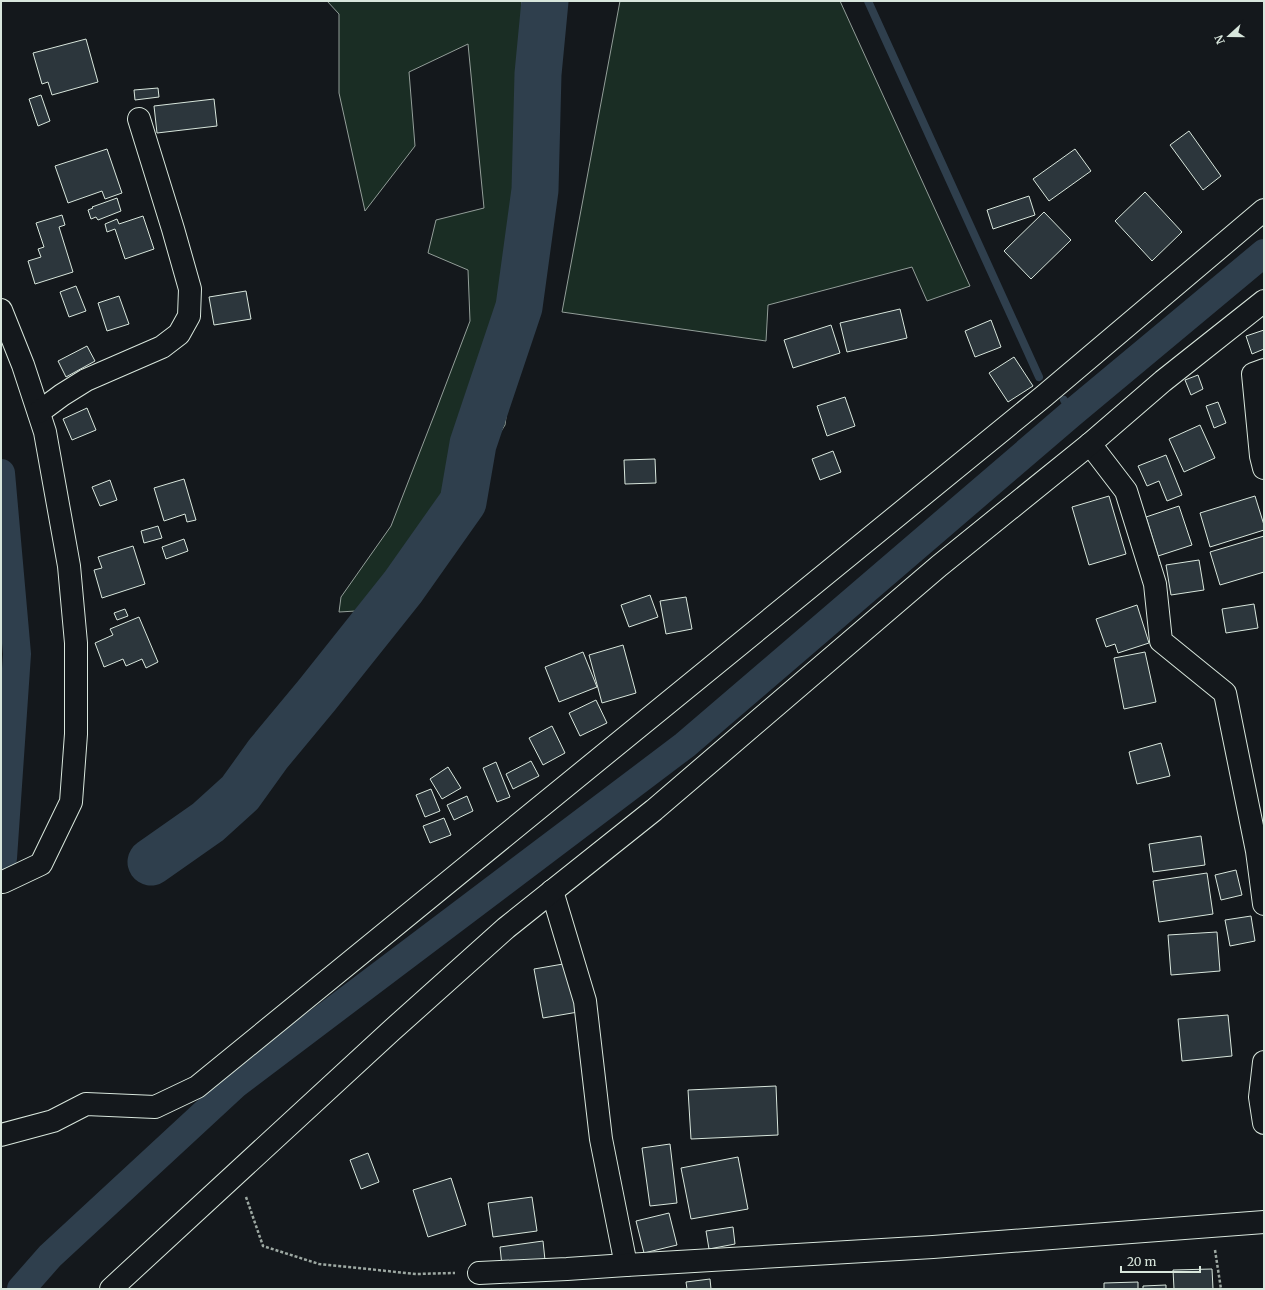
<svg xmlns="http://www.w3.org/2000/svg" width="1265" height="1290" font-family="Merriweather,serif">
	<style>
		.green { fill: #1a2d24; stroke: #939e99 }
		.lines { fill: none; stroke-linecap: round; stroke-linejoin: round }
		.stream { stroke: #2f3f4d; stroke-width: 8 }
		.canal { stroke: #2f3f4d; stroke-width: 28 }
		.river { stroke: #2f3f4d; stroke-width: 47 }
		.building { fill: #2c363c; stroke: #d8e6dc }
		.minor-casing { stroke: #d8e6dc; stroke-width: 24 }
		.path { stroke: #9da8a2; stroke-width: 2.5; stroke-dasharray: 3 2; stroke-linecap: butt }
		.minor { stroke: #14181c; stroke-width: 22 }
	</style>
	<rect width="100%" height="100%" fill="#14181c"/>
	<g class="green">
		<polygon points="327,1 522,1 515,209 517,330 505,425 469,483 373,610 339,612 341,597 391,526 435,413 470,321 468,270 428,253 436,220 484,208 468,44 409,72 415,146 365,211 339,93 339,14"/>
		<polygon points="620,1 840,1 970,286 927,301 912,267 768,305 766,341 562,312"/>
	</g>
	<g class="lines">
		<g class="stream">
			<polyline points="868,1 1039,377"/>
			<polyline points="1064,400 1072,413"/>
		</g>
		<g class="canal">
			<polyline points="1,473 17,654 3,858"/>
			<polyline points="21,1289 50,1256 236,1084 685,745 1072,413 1264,253"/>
		</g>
		<polyline class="river" points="151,862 208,822 240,793 268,754 317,695 403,587 463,502 473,444 519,307 535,190 538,74 545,1"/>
	</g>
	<g class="building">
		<polygon points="86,39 98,82 52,95 48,82 42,84 33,53"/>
		<polygon points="158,88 159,97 135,100 134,90"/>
		<polygon points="41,95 50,121 38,126 29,99"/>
		<polygon points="214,99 217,126 157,133 154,106"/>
		<polygon points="1189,131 1221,176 1203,190 1170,145"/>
		<polygon points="107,149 122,193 105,199 102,191 68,203 55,166"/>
		<polygon points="1075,149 1091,171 1049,201 1033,179"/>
		<polygon points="1145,192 1182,232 1152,261 1115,221"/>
		<polygon points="1029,196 1035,215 993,229 987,210"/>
		<polygon points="117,198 121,211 98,220 96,217 91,219 88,210 93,208 92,207"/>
		<polygon points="1044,212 1071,240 1031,279 1004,251"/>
		<polygon points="62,215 65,225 59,227 73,272 35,284 28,261 41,257 38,249 44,247 36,223"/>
		<polygon points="143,216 154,249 125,259 115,229 107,232 105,224 117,219 119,224"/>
		<polygon points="76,286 86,311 69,317 60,292"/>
		<polygon points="246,291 251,319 214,325 209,297"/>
		<polygon points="119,296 129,324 107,331 98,303"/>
		<polygon points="900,309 907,338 847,352 840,323"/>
		<polygon points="991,320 1001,347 975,357 965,331"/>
		<polygon points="831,325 840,353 793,368 784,340"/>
		<polygon points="1264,330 1264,349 1252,354 1246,336"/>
		<polygon points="87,346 95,361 66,377 58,361"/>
		<polygon points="1014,357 1033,386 1008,402 989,373"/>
		<polygon points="1198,375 1203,389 1191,395 1185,380"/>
		<polygon points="845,397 855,426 827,436 817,406"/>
		<polygon points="1218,402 1226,423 1214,428 1206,406"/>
		<polygon points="87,408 96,430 72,440 63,419"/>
		<polygon points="1200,425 1215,458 1184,472 1169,439"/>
		<polygon points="833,451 841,472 820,480 812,459"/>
		<polygon points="1166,455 1182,495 1167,501 1159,481 1147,486 1138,466"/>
		<polygon points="655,459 656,483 625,484 624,460"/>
		<polygon points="184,479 196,520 187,522 185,514 164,521 154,488"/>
		<polygon points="110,480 117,500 100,506 92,487"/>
		<polygon points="1109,496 1126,554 1089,565 1072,507"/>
		<polygon points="1255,496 1264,525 1264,530 1210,547 1200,513"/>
		<polygon points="1179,506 1192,545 1158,556 1146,517"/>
		<polygon points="158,526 162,538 144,543 141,531"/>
		<polygon points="1264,536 1264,572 1220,585 1210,552"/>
		<polygon points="184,539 188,551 166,559 162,547"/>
		<polygon points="133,546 145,584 102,598 94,570 102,568 98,557"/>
		<polygon points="1199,560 1204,590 1171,595 1166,565"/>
		<polygon points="650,595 658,617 629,627 621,605"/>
		<polygon points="686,597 692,629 666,634 660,601"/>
		<polygon points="1254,604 1258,628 1226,633 1222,609"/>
		<polygon points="1137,605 1149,643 1118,653 1115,644 1106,647 1096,619"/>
		<polygon points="125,609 128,616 117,620 114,613"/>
		<polygon points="139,617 158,662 146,668 142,659 126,666 123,659 104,667 95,643 113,635 110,629"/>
		<polygon points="623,645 636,693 602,703 589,655"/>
		<polygon points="583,652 597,687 559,702 545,667"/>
		<polygon points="1145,652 1156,702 1124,709 1114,658"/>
		<polygon points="596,700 607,723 580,736 569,713"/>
		<polygon points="552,726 565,753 543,765 529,738"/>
		<polygon points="1161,743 1170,776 1137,784 1129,752"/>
		<polygon points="531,761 539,776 513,789 506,774"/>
		<polygon points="496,762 510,797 497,802 483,768"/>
		<polygon points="448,767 461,788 442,799 430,779"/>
		<polygon points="431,789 440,811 425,817 416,795"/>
		<polygon points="467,796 473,811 454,820 447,805"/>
		<polygon points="444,818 451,835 430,843 423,826"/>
		<polygon points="1201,836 1205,865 1153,872 1149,844"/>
		<polygon points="1236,870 1242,895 1221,900 1215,875"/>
		<polygon points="1207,873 1213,914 1159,922 1153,881"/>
		<polygon points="1251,916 1255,941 1230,946 1225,920"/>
		<polygon points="1217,932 1220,971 1171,975 1168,935"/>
		<polygon points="569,963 578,1012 543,1018 534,969"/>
		<polygon points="1228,1015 1232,1056 1182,1061 1178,1019"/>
		<polygon points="776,1086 778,1135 691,1139 688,1090"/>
		<polygon points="670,1144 677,1203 650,1206 642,1148"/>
		<polygon points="368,1153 379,1182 361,1189 350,1160"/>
		<polygon points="738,1157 748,1209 691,1219 681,1168"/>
		<polygon points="451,1178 466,1225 428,1237 413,1190"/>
		<polygon points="532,1197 537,1231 493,1237 488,1203"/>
		<polygon points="669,1213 677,1245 644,1253 636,1221"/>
		<polygon points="733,1227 735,1244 709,1249 706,1231"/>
		<polygon points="543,1241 545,1260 502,1266 500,1247"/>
		<polygon points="1212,1269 1213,1289 1174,1289 1173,1270"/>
		<polygon points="710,1279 711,1289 687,1289 686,1282"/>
		<polygon points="1138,1282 1138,1289 1104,1289 1104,1283"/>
		<polygon points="1166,1285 1166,1289 1143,1289 1143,1286"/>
	</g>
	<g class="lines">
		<defs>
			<g id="minor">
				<polyline points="1,310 23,365 45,432 69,566 76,643 76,734 71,802 41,864 3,882 1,882"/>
				<polyline points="1264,370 1253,374 1261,456 1264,468"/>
				<polyline points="39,412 62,395 86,380 162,347 179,334 189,316 190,289 173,229 139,119"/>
				<polyline points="1090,444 1126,491 1155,584 1161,641 1225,693 1257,851 1264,904"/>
				<polyline points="552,891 585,1001 601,1139 626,1265"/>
				<polyline points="1264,1062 1260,1097 1264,1123"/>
				<polyline points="1,1135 53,1121 86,1104 155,1107 197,1087 1044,396 1264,210"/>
				<polyline points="479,1273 567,1269 626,1265 933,1247 1264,1222"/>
				<polyline points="111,1289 391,1031 506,928 654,810 939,566 1090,444 1163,381 1264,301"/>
			</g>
		</defs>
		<use href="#minor" class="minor-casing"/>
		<g class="path">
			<polyline points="246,1197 263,1246 319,1264 416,1274 455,1273"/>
			<polyline points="1215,1250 1221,1289"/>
		</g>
		<use href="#minor" class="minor"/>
	</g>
	<rect width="1265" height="1290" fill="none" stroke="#d8e6dc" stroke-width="4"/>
	<g transform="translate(1229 36) rotate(249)" stroke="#14181c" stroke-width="3" paint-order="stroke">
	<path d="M0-3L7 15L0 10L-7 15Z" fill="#d8e6dc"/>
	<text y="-6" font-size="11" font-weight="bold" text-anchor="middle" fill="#d8e6dc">N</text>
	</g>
	<path d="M1121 1266v6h79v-6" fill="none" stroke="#d8e6dc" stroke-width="2"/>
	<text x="1127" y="1266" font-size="12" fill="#d8e6dc" stroke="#14181c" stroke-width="3" paint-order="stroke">20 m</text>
</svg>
